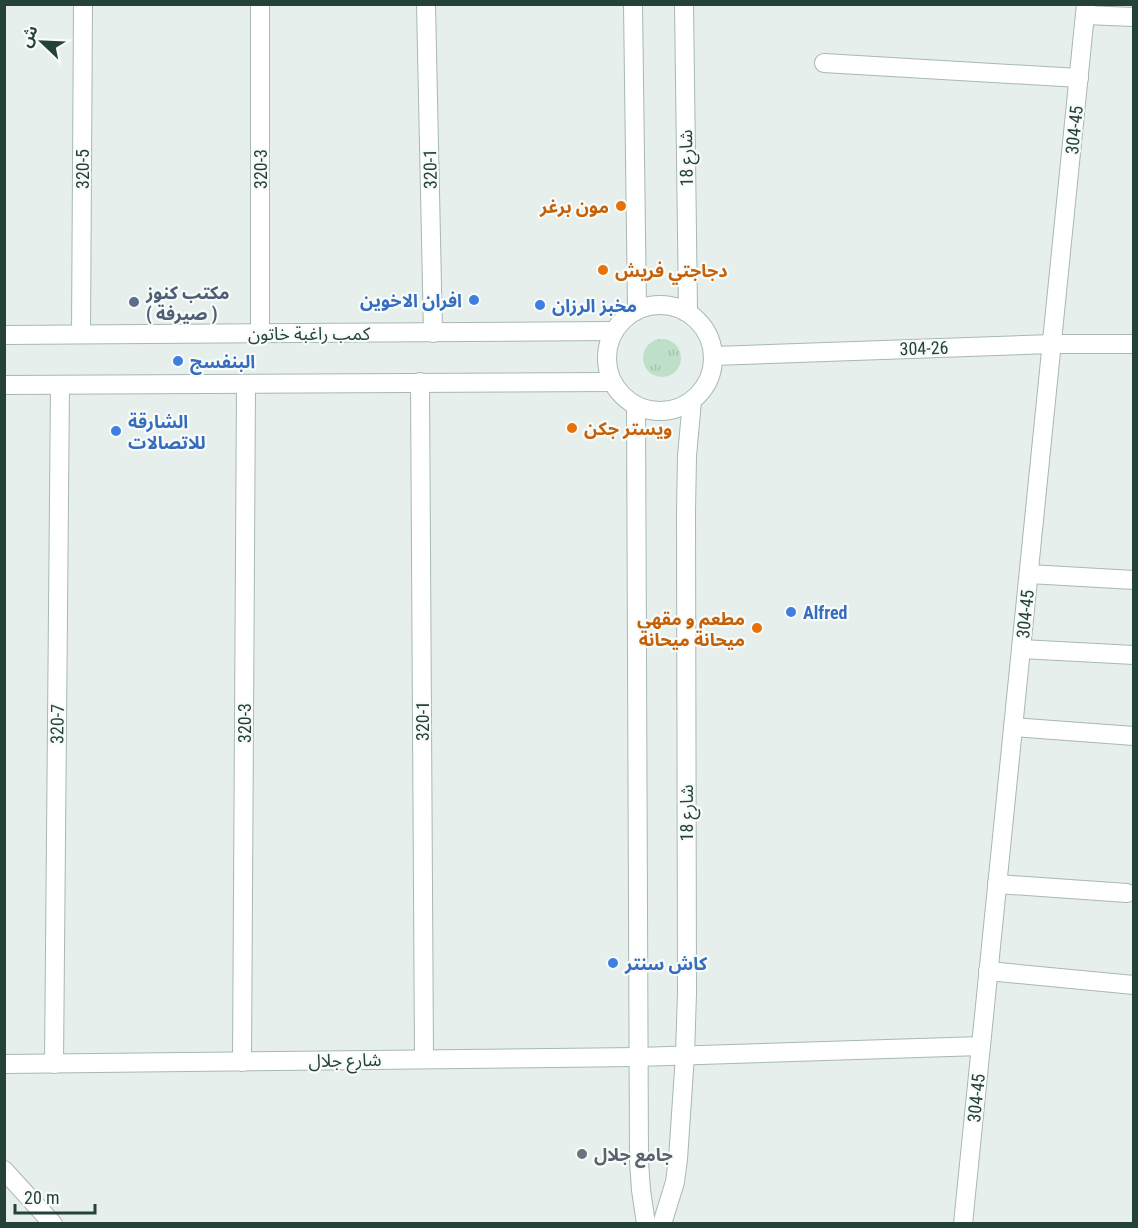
<svg xmlns="http://www.w3.org/2000/svg" width="1138" height="1228" font-family="'Roboto Condensed','Noto Sans Arabic',sans-serif">
	<style>
		.grass { fill: url(#grass-tufts) }
		.lines { fill: none; stroke-linecap: round; stroke-linejoin: round }
		.minor-casing { stroke: #a8b8b2; stroke-width: 20 }
		.minor { stroke: #fff; stroke-width: 18 }
		.food-dot { fill: #e8710a; stroke: #f7fbf9; stroke-width: 2 }
		.shop-dot { fill: #3f7fe0; stroke: #f7fbf9; stroke-width: 2 }
		.service-dot { fill: #5c6f8a; stroke: #f7fbf9; stroke-width: 2 }
		.worship-dot { fill: #6b7280; stroke: #f7fbf9; stroke-width: 2 }
		.labels { text-anchor: middle; dominant-baseline: central; stroke-width: 4.5; stroke-linejoin: round; paint-order: stroke }
		.street-label { font-size: 18px; fill: #24423a; stroke: #f7fbf9 }
		.food-label { font-size: 18px; font-weight: bold; fill: #c56008; stroke: #f7fbf9; text-anchor: end }
		.service-label { font-size: 18px; font-weight: bold; fill: #4e5e75; stroke: #f7fbf9; text-anchor: start }
		.shop-label { font-size: 18px; font-weight: bold; fill: #366cbe; stroke: #f7fbf9; text-anchor: start }
		.worship-label { font-size: 18px; font-weight: bold; fill: #5b616d; stroke: #f7fbf9; text-anchor: start }
	</style>
	<defs>
		<pattern id="grass-tufts" width="24" height="20" patternUnits="userSpaceOnUse" patternTransform="scale(1.5)"><rect width="24" height="20" fill="#bfe0c8"/><path d="M3 7l-1-3M5 7V3M7 7l1-3M15 17l-1-3M17 17v-4M19 17l1-3" fill="none" stroke="#a4c1ad"/></pattern>
	</defs>
	<rect width="100%" height="100%" fill="#e6efeb"/>
	<circle class="grass" cx="662" cy="358" r="19"/>
	<g class="lines">
		<defs>
			<g id="minor">
				<polyline points="260,4 260,334"/>
				<polyline points="426,4 433,333"/>
				<polyline points="633,4 637,309"/>
				<polyline points="684,4 688,311"/>
				<polyline points="1085,15 1134,17"/>
				<polyline points="824,63 1079,78"/>
				<circle cx="660" cy="358" r="53"/>
				<polyline points="81,334 83,4"/>
				<polyline points="4,335 614,331"/>
				<polyline points="714,356 1052,344 1134,344"/>
				<polyline points="420,382 424,1059"/>
				<polyline points="4,385 612,382"/>
				<polyline points="636,406 639,1161 641,1190 646,1224"/>
				<polyline points="1029,574 1134,580"/>
				<polyline points="1021,649 1134,655"/>
				<polyline points="1013,727 1134,736"/>
				<polyline points="997,884 1127,893"/>
				<polyline points="988,971 1134,985"/>
				<polyline points="242,1062 246,384"/>
				<polyline points="4,1064 637,1057 981,1046"/>
				<polyline points="54,1064 60,385"/>
				<polyline points="4,1170 53,1224"/>
				<polyline points="662,1224 675,1182 678,1159 685,1055 687,993 686,512 687,456 692,401"/>
				<polyline points="963,1224 1086,4"/>
			</g>
		</defs>
		<use href="#minor" class="minor-casing"/>
		<use href="#minor" class="minor"/>
	</g>
	<g class="food-dot">
		<circle cx="621" cy="206" r="6"/>
		<circle cx="603" cy="270" r="6"/>
		<circle cx="572" cy="428" r="6"/>
		<circle cx="757" cy="628" r="6"/>
	</g>
	<g class="shop-dot">
		<circle cx="474" cy="300" r="6"/>
		<circle cx="540" cy="305" r="6"/>
		<circle cx="178" cy="361" r="6"/>
		<circle cx="116" cy="431" r="6"/>
		<circle cx="791" cy="612" r="6"/>
		<circle cx="613" cy="963" r="6"/>
	</g>
	<circle class="service-dot" cx="134" cy="302" r="6"/>
	<circle class="worship-dot" cx="582" cy="1154" r="6"/>
	<g class="labels">
		<g class="street-label">
			<text transform="translate(1074 130) rotate(-84)">304-45</text>
			<text transform="translate(686 158) rotate(-91)">شارع 18</text>
			<text transform="translate(82 169) rotate(-90)">320-5</text>
			<text transform="translate(260 169) rotate(-90)">320-3</text>
			<text transform="translate(430 169) rotate(-91)">320-1</text>
			<text x="309" y="333">كمب راغبة خاتون</text>
			<text transform="translate(924 348) rotate(-2)">304-26</text>
			<text transform="translate(1025 614) rotate(-84)">304-45</text>
			<text transform="translate(422 721) rotate(-90)">320-1</text>
			<text transform="translate(244 723) rotate(-90)">320-3</text>
			<text transform="translate(57 724) rotate(-89)">320-7</text>
			<text transform="translate(686 813) rotate(-90)">شارع 18</text>
			<text transform="translate(345 1060) rotate(-1)">شارع جلال</text>
			<text transform="translate(976 1098) rotate(-84)">304-45</text>
		</g>
		<g class="food-label">
			<text x="609" y="206">مون برغر</text>
			<text x="615" y="270" text-anchor="start">دجاجتي فريش</text>
			<text x="584" y="428" text-anchor="start">ويستر جكن</text>
			<text x="745" y="618">مطعم و مقهى<tspan x="745" dy="21">ميحانة ميحانة</tspan></text>
		</g>
		<g class="service-label">
			<text x="146" y="292">مكتب كنوز<tspan x="146" dy="21">( صيرفة )</tspan></text>
		</g>
		<g class="shop-label">
			<text x="462" y="300" text-anchor="end">افران الاخوين</text>
			<text x="552" y="305">مخبز الرزان</text>
			<text x="190" y="361">البنفسج</text>
			<text x="128" y="421">الشارقة<tspan x="128" dy="21">للاتصالات</tspan></text>
			<text x="803" y="612">Alfred</text>
			<text x="625" y="963">كاش سنتر</text>
		</g>
		<g class="worship-label">
			<text x="594" y="1154">جامع جلال</text>
		</g>
	</g>
	<rect width="1138" height="1228" fill="none" stroke="#24423a" stroke-width="12"/>
	<g transform="translate(42 42) rotate(293)" stroke="#f7fbf9" stroke-width="4.5" paint-order="stroke">
	<path d="M0-4.5L10 22L0 15L-10 22Z" fill="#24423a"/>
	<text y="-9" font-size="16" font-weight="bold" text-anchor="middle" fill="#24423a">ش</text>
	</g>
	<path d="M15 1204v9h80v-9" fill="none" stroke="#24423a" stroke-width="3"/>
	<text x="24" y="1204" font-size="18" fill="#24423a" stroke="#f7fbf9" stroke-width="4.5" paint-order="stroke">20 m</text>
</svg>
